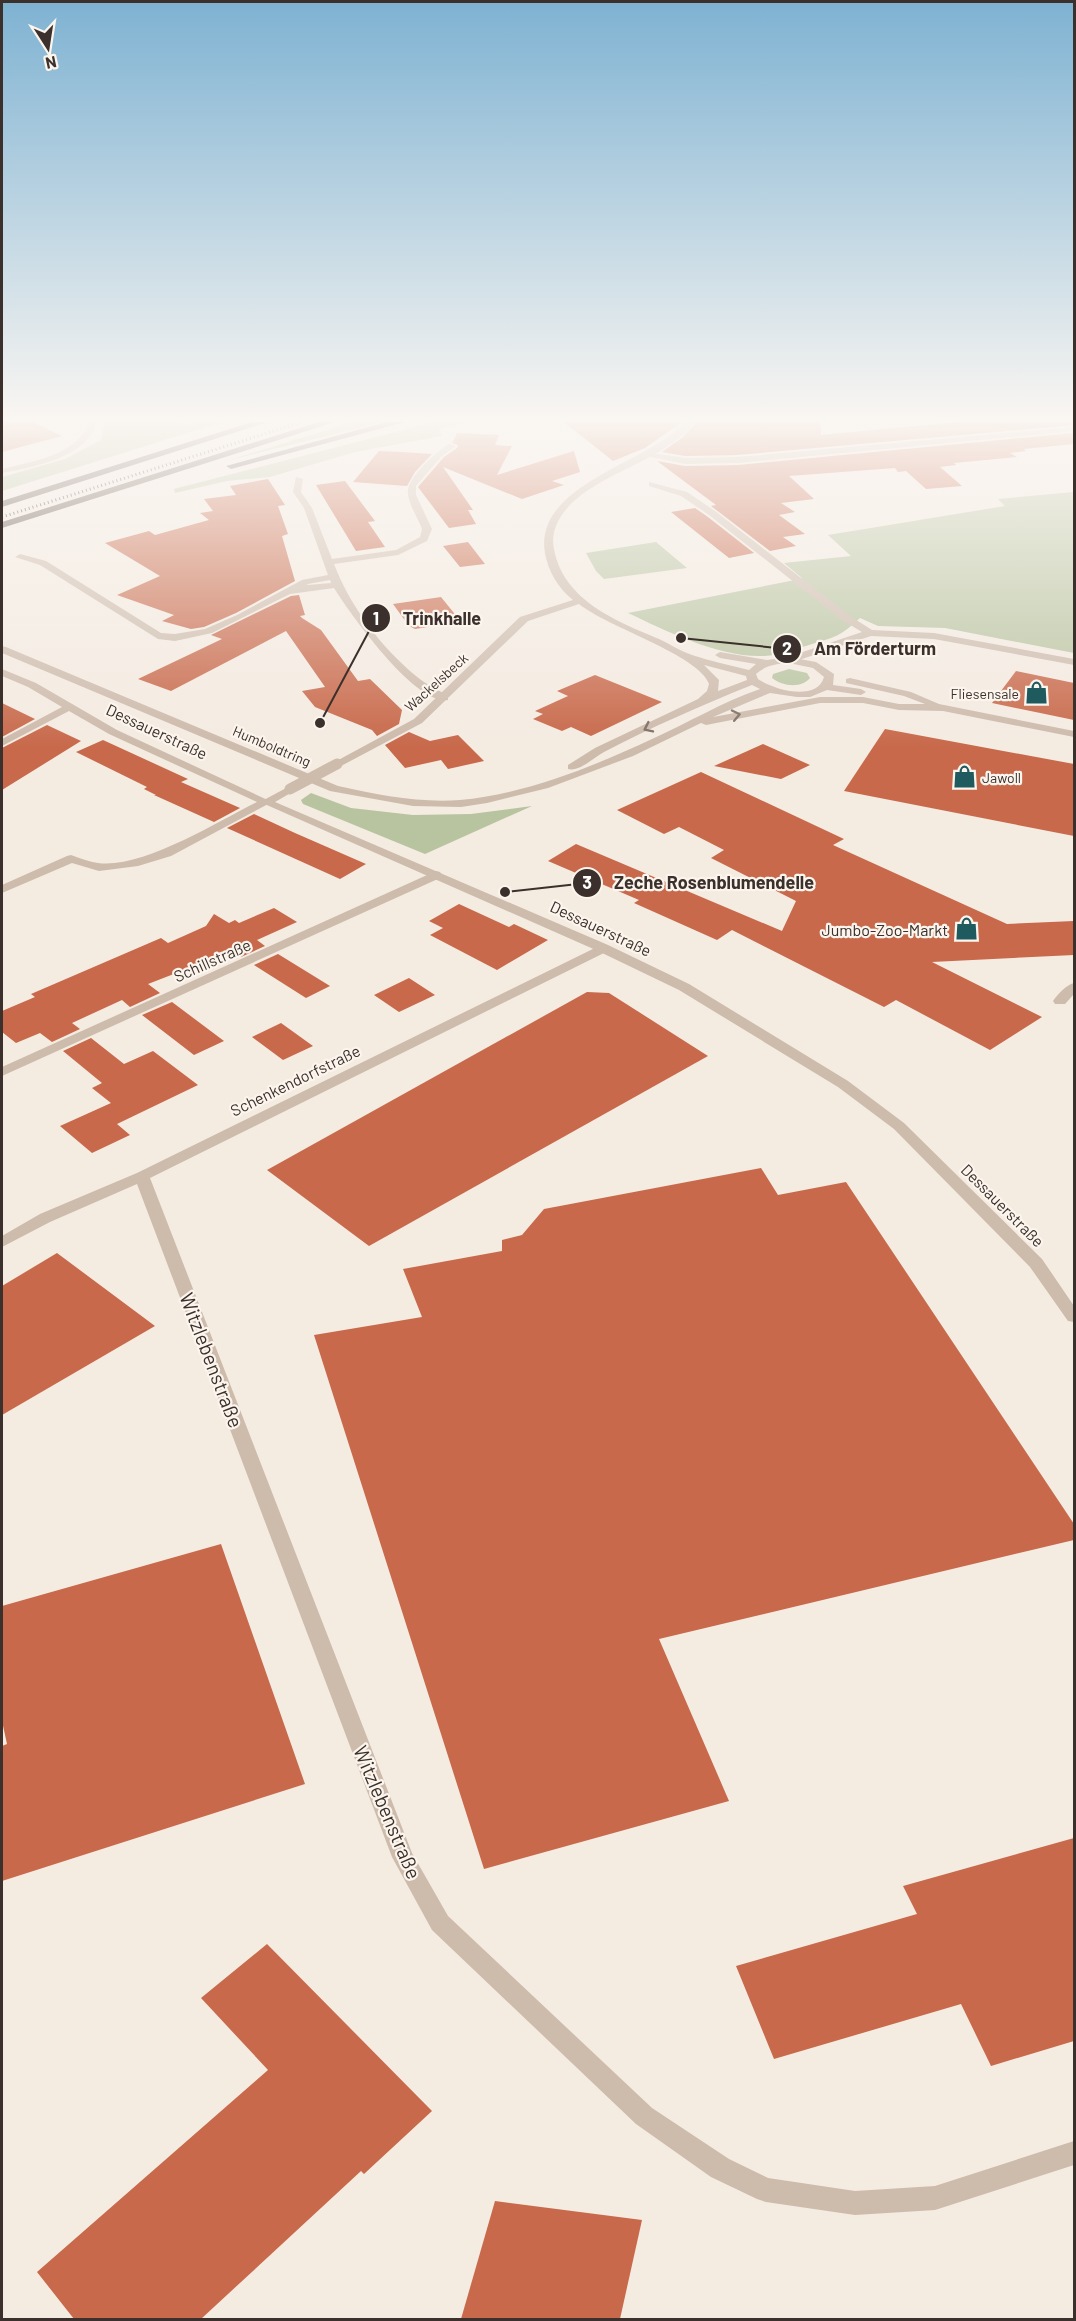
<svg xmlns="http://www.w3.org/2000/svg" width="1076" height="2321" font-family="Barlow,sans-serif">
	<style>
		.green { fill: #b8c4a0 }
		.building { fill: #c8694b }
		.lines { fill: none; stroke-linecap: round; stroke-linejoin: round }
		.minor { fill: #cdbbac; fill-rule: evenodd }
		.tertiary { fill: #cdbbac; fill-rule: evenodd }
		.motorway { fill: #5c4a42; fill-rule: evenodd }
		.rail { stroke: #3b302b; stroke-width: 3; stroke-dasharray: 1 3; stroke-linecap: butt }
		.tertiary-bridge { stroke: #cdbbac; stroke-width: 11 }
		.oneway { stroke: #7d6f65 }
		.labels { text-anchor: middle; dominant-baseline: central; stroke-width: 4.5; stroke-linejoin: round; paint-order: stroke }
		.far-street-label { font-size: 14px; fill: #3b302b; stroke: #fbf5ee }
		.far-poi-label { font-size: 14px; fill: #3b302b; stroke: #fbf5ee; text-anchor: end }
		.street-label { font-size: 16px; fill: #3b302b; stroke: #fbf5ee }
		.poi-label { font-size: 16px; fill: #3b302b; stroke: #fbf5ee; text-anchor: end }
		.near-street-label { font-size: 20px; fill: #3b302b; stroke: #fbf5ee }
		.leader { fill: none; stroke: #3b302b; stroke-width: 2 }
		.callout-dot { fill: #3b302b; stroke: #fbf5ee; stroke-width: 2 }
		.mark-label { font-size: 18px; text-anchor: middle; font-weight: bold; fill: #fff }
		.callout-label { font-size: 18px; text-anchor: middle; font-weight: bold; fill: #3b302b; stroke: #fbf5ee; stroke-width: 4.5; stroke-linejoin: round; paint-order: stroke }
	</style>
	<rect width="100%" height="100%" fill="#f4ebe1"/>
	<g class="green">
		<polygon points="105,422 174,422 188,425 195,422 222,422 2,491 2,477 65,459 101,440"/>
		<polygon points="353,422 383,422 226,461"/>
		<polygon points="434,422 471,422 439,429 442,436 355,452 270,477 227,481 175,493 174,489"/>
		<path d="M1074 492V653L945 628 878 626 860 618C840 637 835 637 809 645 794 650 780 655 764 656 720 658 666 631 628 613L795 580 802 578 784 563 851 556 828 535 1005 506 998 499Z"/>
		<polygon points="656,542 687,568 604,579 596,571 586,553"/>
		<path d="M789 669 807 673 810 678C801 689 782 686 772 678L773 674Z"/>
		<polygon points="311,793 351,808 413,815 471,814 532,806 425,854 303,804 301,800"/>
	</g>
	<g class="building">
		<polygon points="2,422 32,422 62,436 2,452"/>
		<polygon points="564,422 682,422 645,448 613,461"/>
		<polygon points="697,422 820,422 821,435 961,422 1074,422 1074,425 738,455 685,456 662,452 683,437"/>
		<polygon points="457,433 499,435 495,445 512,446 497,475 574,451 580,472 552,481 564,485 522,499 443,467 473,510 468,510 476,524 449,528 418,487 444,457 457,448 458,445 452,443"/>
		<polygon points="1074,433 1074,444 1024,449 1026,451 1010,453 1017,457 954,463 956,465 940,467 962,486 926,489 906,471 898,472 895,468 789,476 814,499 781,503 795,512 779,515 805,534 783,537 796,546 770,551 711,506 716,505 657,461 685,466 738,465"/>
		<polygon points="379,451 401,452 432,454 415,472 407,486 353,482"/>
		<polygon points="268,479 285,505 278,506 288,534 282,536 295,581 236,613 204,627 191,629 162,621 174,615 117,595 160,576 105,543 149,531 155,535 209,520 200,513 213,511 204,499 236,495 230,486"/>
		<polygon points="345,481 375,521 368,522 385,547 356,551 316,485"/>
		<polygon points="695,508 708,517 754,553 729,558 671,512"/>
		<polygon points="468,542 485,564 460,567 443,546"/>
		<polygon points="299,595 305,615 300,616 302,618 321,630 358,681 370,679 402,710 399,724 377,736 372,730 315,707 302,691 325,687 286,631 171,691 138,679 222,639 211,635 291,596"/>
		<polygon points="441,597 458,618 449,620 450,621 445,622 447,624 415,629 409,626 393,604"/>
		<polygon points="1016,671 1074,683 1074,720 992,703"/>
		<polygon points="595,675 662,702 591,736 571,727 562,731 533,719 543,714 535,711 568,696 557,691"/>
		<polygon points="2,703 35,719 2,737"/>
		<polygon points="47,725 81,741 2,790 2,748"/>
		<polygon points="885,729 1074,764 1074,836 844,791"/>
		<polygon points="409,732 430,741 458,735 484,761 448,769 441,760 405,768 385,745"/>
		<polygon points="103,740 188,779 181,782 240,808 214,822 154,795 156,795 144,789 147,787 76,752"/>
		<polygon points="763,744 810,765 781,779 714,766"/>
		<polygon points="701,772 844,839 833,845 1007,924 1074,921 1074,955 932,962 1042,1017 990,1050 896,1000 884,1007 732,930 717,940 634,903 639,900 548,861 576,844 782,931 796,901 711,858 724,850 679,827 664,834 617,810"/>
		<polygon points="254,814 295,833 366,864 340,879 227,828"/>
		<polygon points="459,904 509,927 514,924 548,940 497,970 430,935 443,928 429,921"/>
		<polygon points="274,908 297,922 257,940 265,946 241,957 233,951 148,984 160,993 130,1007 122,1000 72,1023 80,1029 52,1042 40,1033 16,1043 2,1032 2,1011 35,997 31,994 161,938 168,943 206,926 214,914 229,923 235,920 239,923"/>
		<polygon points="278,954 330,986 306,998 254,965"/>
		<polygon points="409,978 435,995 399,1012 374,995"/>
		<polygon points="587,992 609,993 708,1056 369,1246 267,1170"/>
		<polygon points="172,1002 224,1041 194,1055 142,1015"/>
		<polygon points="281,1023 313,1046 283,1060 252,1037"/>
		<polygon points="91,1038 124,1064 153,1051 198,1085 117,1124 130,1135 92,1153 60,1126 111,1103 92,1088 102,1083 63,1051"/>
		<polygon points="761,1168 778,1195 846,1182 1074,1524 1074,1540 659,1639 729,1801 484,1869 314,1335 422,1317 403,1269 502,1251 502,1240 522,1235 544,1209"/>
		<polygon points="57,1253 155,1326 2,1415 2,1286"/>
		<polygon points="221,1544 305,1784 2,1881 2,1746 7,1744 2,1721 2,1606"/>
		<polygon points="1074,1838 1074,2041 991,2066 961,2004 774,2059 736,1966 917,1914 903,1886"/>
		<polygon points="267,1944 432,2111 364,2174 361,2171 201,2319 74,2319 37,2272 268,2070 201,1998"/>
		<polygon points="495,2201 642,2220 620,2319 461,2319"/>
	</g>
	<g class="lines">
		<g class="minor">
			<polygon points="1074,427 1074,431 738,463 685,464 641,455 645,452 685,458 738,457"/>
			<path d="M449 444 456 446 442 456 416 486V495L432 529 427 541 398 555 334 564C350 606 381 647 416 676 425 684 437 689 448 696V700C416 706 350 614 334 588L290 594 212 633 175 641 158 639 40 565 15 557 20 554 46 561 161 633 175 634 205 629 237 615 302 580 328 575 304 508 293 492 296 477 303 479 301 492 312 508 332 559 396 550 420 537 422 529C418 518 409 505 408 494 405 479 437 451 449 444ZM330 580 331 583 307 585 308 584Z"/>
			<polygon points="649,482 687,492 715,511 850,616 872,630 934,633 1074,659 1074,665 934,639 871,636 793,662 785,662 785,658 862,632 842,620 709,515 681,496 649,486"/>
			<path d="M2 669 36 683 117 730 272 802 171 856 138 866 99 871 72 863 2 893V885L67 856 71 855C80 858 89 862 98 863 142 869 217 822 257 802L109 734 69 711 2 746V739L62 707 28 687 2 676Z"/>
			<polygon points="436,871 440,872 442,875 440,878 2,1076 2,1067"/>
			<polygon points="603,944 610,948 608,951 150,1178 412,1853 448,1916 652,2108 729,2159 768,2178 855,2191 935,2186 1074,2141 1074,2165 935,2210 855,2215 766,2202 757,2199 711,2177 636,2124 432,1930 392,1857 137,1184 50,1222 2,1247 2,1236 40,1214 137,1173"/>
			<path d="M1074 983V994L1065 1004H1055L1053 1001C1058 994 1066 985 1074 983Z"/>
		</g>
		<g class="tertiary">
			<path d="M89 422H97C87 458 33 467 2 473V469C30 462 79 455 89 422Z"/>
			<path d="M686 422H695C663 461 610 469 574 501 560 514 550 531 554 549 563 600 616 621 659 639 670 644 680 651 692 655 710 661 730 665 749 670L756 664 720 658 715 655 720 652 767 660 789 657 816 662 834 674 833 685 861 689 866 692 861 695 827 690 810 697H797L770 693 713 717 820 697H863L899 704H925L904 696 846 683V679L850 678 911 692 939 704 1074 731V737L943 711 899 710 863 703H820L706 725 701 723 633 756 548 788 487 803 461 807 413 806 330 791 2 653V646L6 647 338 786C378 795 419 803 460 800 526 794 592 767 652 739 688 723 722 702 760 689L752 685C702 705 652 727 604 752 594 757 580 772 568 769V765L595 748 698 699 707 691 709 684C699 655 607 627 579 604L528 621 422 723 341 766H333L331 764 414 719 520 617 573 600C558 588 548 571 545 553 533 485 648 463 686 422ZM789 663 813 668 824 677C817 702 774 690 758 679L756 674C766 665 776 664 789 663ZM704 665 746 676 747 680 718 691 719 680Z"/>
			<polygon points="290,786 296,789 294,791 275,802 608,945 689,984 848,1081 904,1123 1042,1259 1074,1306 1074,1322 1068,1321 1030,1267 894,1129 838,1087 679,990 598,951 260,802"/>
		</g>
		<g class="motorway">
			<polygon points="252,422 268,422 2,507 2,501"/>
			<polygon points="319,422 335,422 2,528 2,522"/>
			<polygon points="387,422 405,422 231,469 226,466"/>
		</g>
		<polyline class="rail" points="2,517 302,422"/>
		<polyline class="tertiary-bridge" points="290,789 337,764"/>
	</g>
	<defs><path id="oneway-chevron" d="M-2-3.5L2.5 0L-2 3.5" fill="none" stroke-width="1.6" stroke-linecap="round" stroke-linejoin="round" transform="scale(1.5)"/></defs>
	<g class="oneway">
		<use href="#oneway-chevron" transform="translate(736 715) rotate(-12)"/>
		<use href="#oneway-chevron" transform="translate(648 728) rotate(154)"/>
	</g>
	<linearGradient id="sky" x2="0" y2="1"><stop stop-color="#7eb2d2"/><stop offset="0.56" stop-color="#faf6f2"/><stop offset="1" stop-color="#faf6f2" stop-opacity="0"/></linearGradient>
	<rect width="1076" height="747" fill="url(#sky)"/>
	<defs>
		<symbol id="shop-bare" viewBox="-9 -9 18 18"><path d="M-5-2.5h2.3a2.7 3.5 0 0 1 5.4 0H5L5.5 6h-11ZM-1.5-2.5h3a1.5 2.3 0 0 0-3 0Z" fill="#1f5a5e" stroke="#fbf5ee" stroke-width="2.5" paint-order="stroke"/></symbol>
	</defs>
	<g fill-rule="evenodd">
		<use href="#shop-bare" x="1020" y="676" width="33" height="33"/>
		<use href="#shop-bare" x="948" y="760" width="33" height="33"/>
		<use href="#shop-bare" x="950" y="912" width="33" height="33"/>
	</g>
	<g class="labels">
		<g class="far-street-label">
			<text transform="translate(436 682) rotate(-42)">Wackelsbeck</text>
			<text transform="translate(272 746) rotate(23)">Humboldtring</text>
		</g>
		<g class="far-poi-label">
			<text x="1019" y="693">Fliesensale</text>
			<text x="982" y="777" text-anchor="start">Jawoll</text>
		</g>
		<g class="street-label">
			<text transform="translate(157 731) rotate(25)">Dessauerstraße</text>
			<text transform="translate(601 928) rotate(25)">Dessauerstraße</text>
			<text transform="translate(212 960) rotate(-24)">Schillstraße</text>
			<text transform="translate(295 1080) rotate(-26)">Schenkendorfstraße</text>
			<text transform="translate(1003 1205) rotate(45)">Dessauerstraße</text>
		</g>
		<g class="poi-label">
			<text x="948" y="929">Jumbo-Zoo-Markt</text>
		</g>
		<g class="near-street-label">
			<text transform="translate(212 1360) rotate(69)">Witzlebenstraße</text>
			<text transform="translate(388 1812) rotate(67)">Witzlebenstraße</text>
		</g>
	</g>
	<path class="leader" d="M320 723L376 618M681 638L787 649M505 892L587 883"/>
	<g class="callout-dot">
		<circle cx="320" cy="723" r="6"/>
		<circle cx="681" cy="638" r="6"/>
		<circle cx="505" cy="892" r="6"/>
		<circle cx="376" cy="618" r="15"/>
		<circle cx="787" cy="649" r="15"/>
		<circle cx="587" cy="883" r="15"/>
	</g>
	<g class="mark-label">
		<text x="376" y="625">1</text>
		<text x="787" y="655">2</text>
		<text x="587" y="889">3</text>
	</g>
	<g class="callout-label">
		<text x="442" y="625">Trinkhalle</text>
		<text x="875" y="655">Am Förderturm</text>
		<text x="714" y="889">Zeche Rosenblumendelle</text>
	</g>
	<rect width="1076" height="2321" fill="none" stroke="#3b302b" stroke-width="6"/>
	<g transform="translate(48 48) rotate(168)" stroke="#fbf5ee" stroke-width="4.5" paint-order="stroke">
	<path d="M0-4.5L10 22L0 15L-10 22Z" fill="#3b302b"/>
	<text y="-9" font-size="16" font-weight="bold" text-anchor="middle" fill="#3b302b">N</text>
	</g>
</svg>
